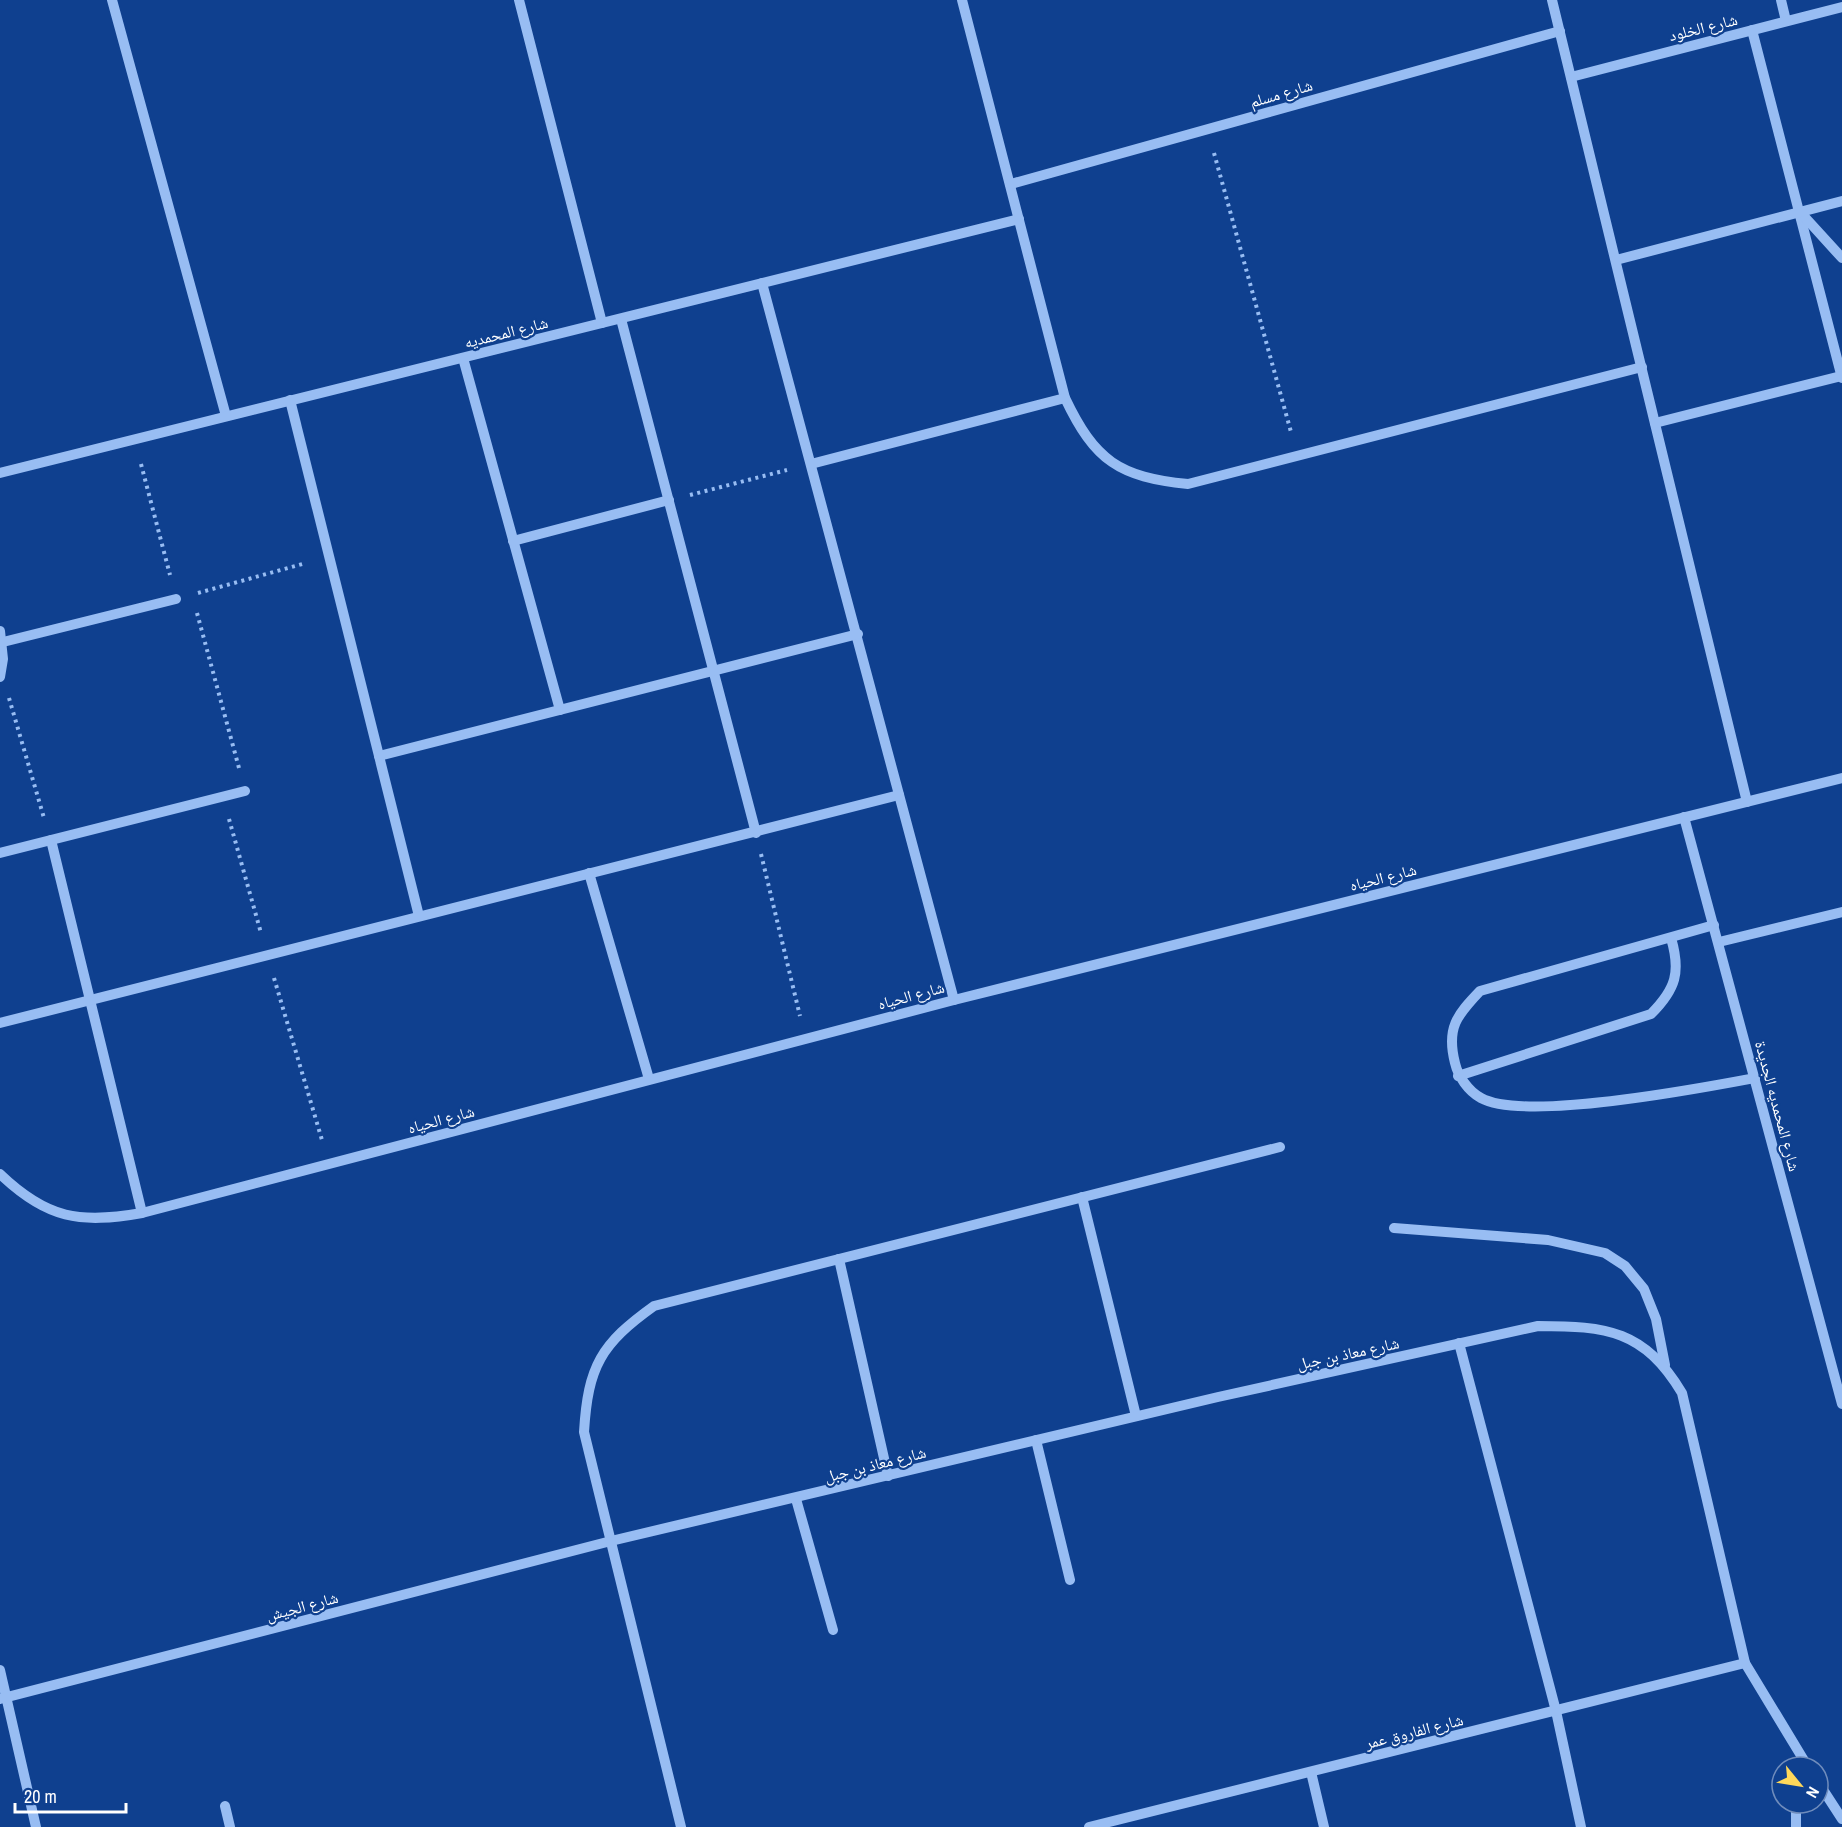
<svg xmlns="http://www.w3.org/2000/svg" width="1842" height="1827" font-family="'Archivo Narrow','Noto Naskh Arabic',sans-serif">
	<style>
		.lines { fill: none; stroke-linecap: round; stroke-linejoin: round }
		.path { stroke: #98bdf3; stroke-width: 4; stroke-dasharray: 3 4.5; stroke-linecap: butt }
		.minor { stroke: #98bdf3; stroke-width: 10 }
		.labels { text-anchor: middle; dominant-baseline: central; stroke-width: 4.5; stroke-linejoin: round; paint-order: stroke }
		.street-label { font-size: 16px; fill: #fff; stroke: #0f408f }
	</style>
	<rect width="100%" height="100%" fill="#0f408f"/>
	<g class="lines">
		<g class="path">
			<polyline points="1214,153 1291,432"/>
			<polyline points="141,464 170,575"/>
			<polyline points="690,495 787,470"/>
			<polyline points="198,593 306,563"/>
			<polyline points="197,613 239,768"/>
			<polyline points="9,698 44,818"/>
			<polyline points="229,819 261,933"/>
			<polyline points="761,854 800,1016"/>
			<polyline points="274,978 322,1140"/>
		</g>
		<g class="minor">
			<polyline points="112,0 226,416"/>
			<polyline points="519,0 602,323"/>
			<path d="M962 0 1065 398C1095 461 1119 477 1188 484L1642 367"/>
			<polyline points="1552,0 1747,802"/>
			<polyline points="1781,0 1786,21"/>
			<polyline points="1752,30 1842,378"/>
			<polyline points="1571,77 1842,7"/>
			<polyline points="1011,184 1560,31"/>
			<polyline points="1802,214 1842,258"/>
			<polyline points="1616,260 1842,201"/>
			<polyline points="762,283 954,1000"/>
			<polyline points="621,319 756,833"/>
			<polyline points="463,358 560,710"/>
			<polyline points="290,400 419,916"/>
			<polyline points="1655,423 1841,376"/>
			<polyline points="811,464 1065,398"/>
			<polyline points="0,473 1019,219"/>
			<polyline points="513,541 669,500"/>
			<polyline points="0,631 3,659 0,677"/>
			<polyline points="3,642 176,599"/>
			<polyline points="379,756 858,634"/>
			<polyline points="1684,817 1842,1404"/>
			<polyline points="51,840 142,1213"/>
			<polyline points="0,853 245,791"/>
			<polyline points="589,873 649,1079"/>
			<path d="M1714 925 1480 991C1457 1015 1446 1028 1455 1063 1458 1076 1468 1091 1481 1098 1524 1122 1702 1088 1755 1078"/>
			<polyline points="1719,942 1842,912"/>
			<polyline points="0,1023 899,795"/>
			<path d="M1458 1076 1651 1014C1676 989 1681 972 1671 938"/>
			<path d="M0 1174C47 1219 80 1224 142 1213L954 1000 1842 778"/>
			<polyline points="1082,1197 1136,1416"/>
			<polyline points="1394,1228 1548,1240 1605,1253 1625,1266 1644,1289 1656,1319 1665,1365"/>
			<polyline points="839,1259 888,1476"/>
			<polyline points="1459,1343 1556,1711 1581,1827"/>
			<polyline points="1036,1440 1070,1580"/>
			<polyline points="796,1499 833,1630"/>
			<polyline points="0,1670 36,1827"/>
			<path d="M0 1699 611 1541 1218 1397 1538 1326C1607 1326 1644 1330 1682 1393L1745 1663 1808 1767"/>
			<polyline points="1311,1772 1324,1827"/>
			<polyline points="1818,1782 1842,1819"/>
			<polyline points="225,1806 230,1827"/>
			<path d="M681 1827 584 1432C588 1366 601 1344 654 1306L1280 1147"/>
			<polyline points="1089,1827 1745,1663"/>
			<polyline points="1796,1827 1796,1803"/>
		</g>
	</g>
	<g class="labels">
		<g class="street-label">
			<text transform="translate(1703 27) rotate(-14)">شارع الخلود</text>
			<text transform="translate(1281 93) rotate(-16)">شارع مسلم</text>
			<text transform="translate(506 332) rotate(-14)">شارع المحمديه</text>
			<text transform="translate(1383 877) rotate(-14)">شارع الحياه</text>
			<text transform="translate(911 995) rotate(-15)">شارع الحياه</text>
			<text transform="translate(1778 1106) rotate(75)">شارع المحمديه الجديدة</text>
			<text transform="translate(441 1119) rotate(-15)">شارع الحياه</text>
			<text transform="translate(1348 1353) rotate(-12)">شارع معاذ بن جبل</text>
			<text transform="translate(875 1464) rotate(-14)">شارع معاذ بن جبل</text>
			<text transform="translate(302 1606) rotate(-15)">شارع الجيش</text>
			<text transform="translate(1414 1731) rotate(-14)">شارع الفاروق عمر</text>
		</g>
	</g>
	<g transform="translate(1800 1785) rotate(120)"><circle r="28" fill="#0f408f" stroke="#6f8cbc" stroke-width="1.5"/>
	<path d="M0-4.5L10 22L0 15L-10 22Z" fill="#ffd85a"/>
	<text y="-9" font-size="16" font-weight="bold" text-anchor="middle" fill="#ffffff">N</text>
	</g>
	<path d="M15 1803v9h111v-9" fill="none" stroke="#ffffff" stroke-width="3"/>
	<text x="24" y="1803" font-size="18" fill="#ffffff" stroke="#0f408f" stroke-width="4.5" paint-order="stroke">20 m</text>
</svg>
